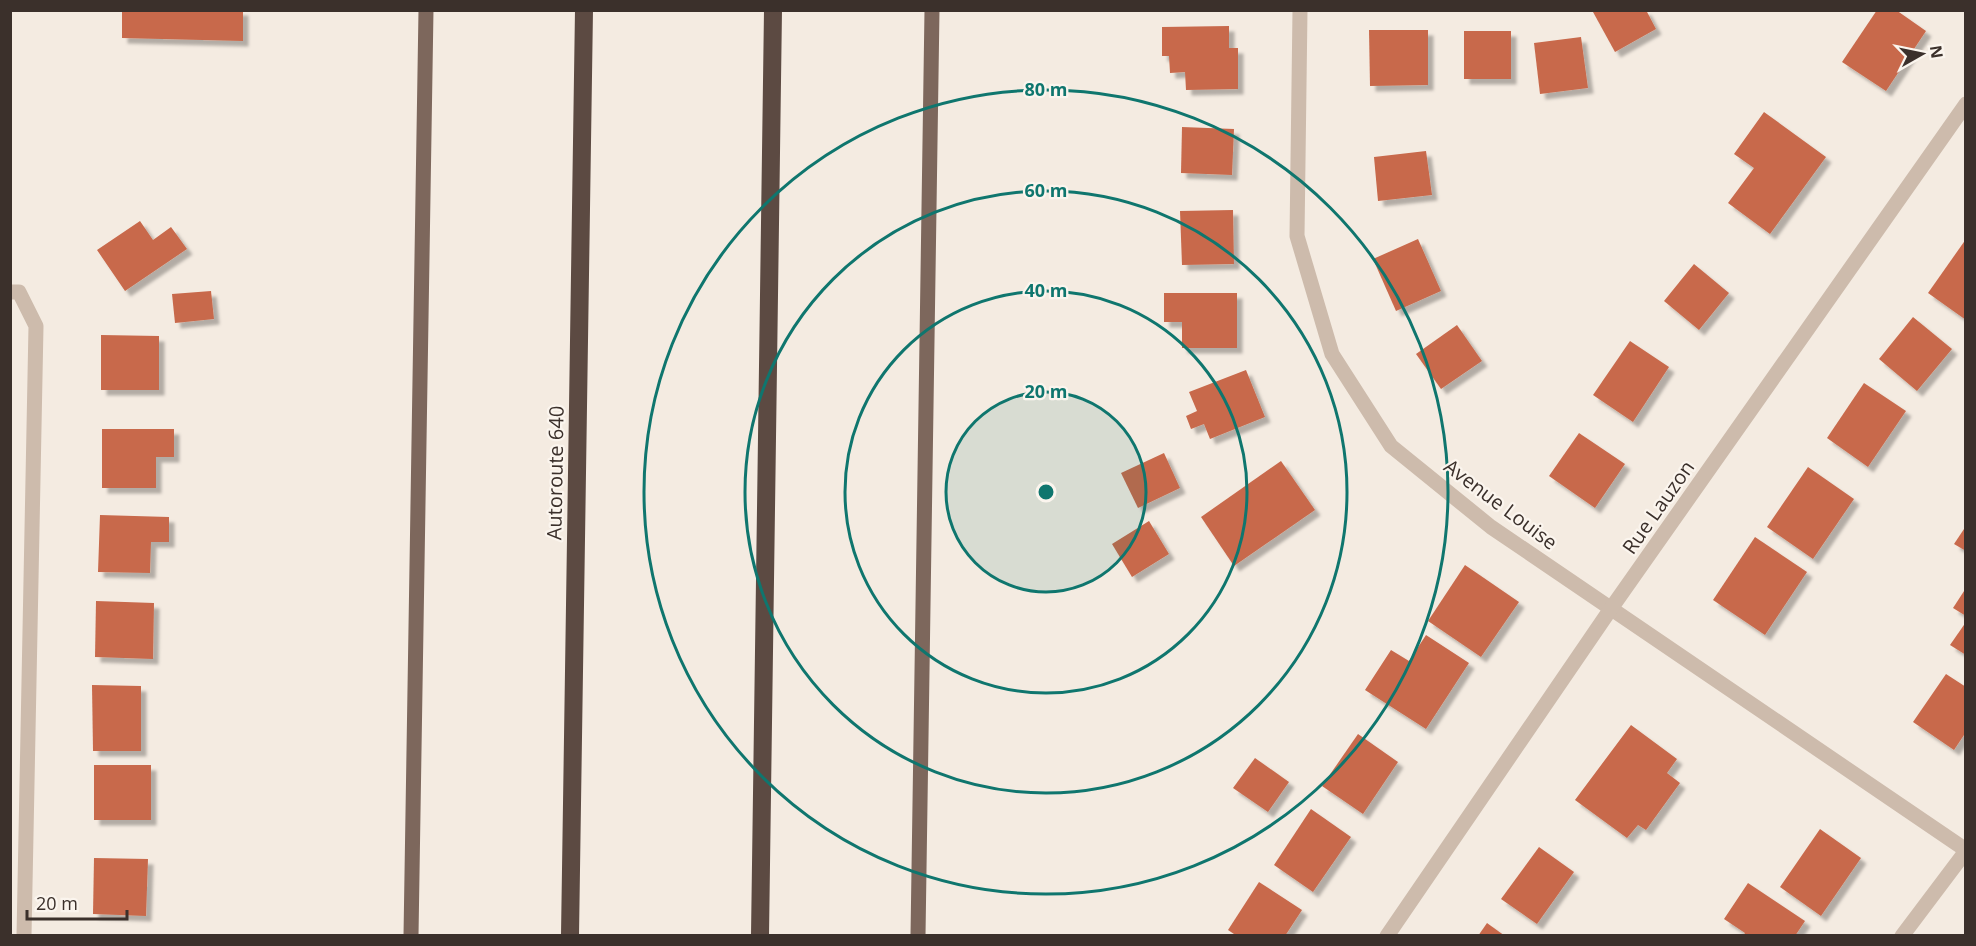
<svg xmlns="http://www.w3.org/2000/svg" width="1976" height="946" font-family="'Open Sans',sans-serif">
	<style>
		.building { fill: #c8694b; filter: url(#shadow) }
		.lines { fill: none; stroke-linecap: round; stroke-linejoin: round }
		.minor { stroke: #cdbbac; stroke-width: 15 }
		.major { stroke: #7d675c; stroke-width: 15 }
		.highway { stroke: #5c4a42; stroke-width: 18 }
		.ring { fill: none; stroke: #0f766e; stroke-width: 3 }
		.labels { text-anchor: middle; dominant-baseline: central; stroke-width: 4.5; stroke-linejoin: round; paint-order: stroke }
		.street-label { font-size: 20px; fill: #3b302b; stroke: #fbf5ee }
		.centre { fill: #0f766e; stroke: #fbf5ee; stroke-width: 3 }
		.ring-label { font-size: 18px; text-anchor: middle; font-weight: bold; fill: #0f766e; stroke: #fbf5ee; stroke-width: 4.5; stroke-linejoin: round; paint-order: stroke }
	</style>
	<defs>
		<filter id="shadow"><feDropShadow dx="5.5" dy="5.5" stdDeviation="1.5" flood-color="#0004"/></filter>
	</defs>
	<rect width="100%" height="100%" fill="#f4ebe1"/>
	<g class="building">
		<polygon points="122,10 243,10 243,41 122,38"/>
		<polygon points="1596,10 1646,10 1656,29 1615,52 1593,12"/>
		<polygon points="1877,10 1896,10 1926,31 1886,91 1842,62"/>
		<polygon points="1229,26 1229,48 1238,48 1238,89 1186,90 1185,72 1170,73 1169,56 1162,56 1162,27"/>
		<polygon points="1369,30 1428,30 1428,85 1370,86"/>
		<rect x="1464" y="31" width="47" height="48"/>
		<polygon points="1581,37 1588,88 1540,94 1534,43"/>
		<polygon points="1764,112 1826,157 1770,234 1728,203 1754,168 1734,154"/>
		<polygon points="1182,127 1234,129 1232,175 1181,173"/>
		<polygon points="1426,151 1432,195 1378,201 1374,157"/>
		<polygon points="1233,210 1234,264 1182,265 1180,211"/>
		<polygon points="140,221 153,240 171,227 187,249 125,291 97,250"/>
		<polygon points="1418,239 1441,291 1396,311 1373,259"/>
		<polygon points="1966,239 1966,320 1928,293"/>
		<polygon points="1694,264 1729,293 1699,330 1664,301"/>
		<polygon points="211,291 214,319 175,323 172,294"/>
		<polygon points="1164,293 1237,293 1237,348 1182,348 1182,322 1164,322"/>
		<polygon points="1913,317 1952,349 1917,391 1879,359"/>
		<polygon points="1457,325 1482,361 1441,389 1416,354"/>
		<polygon points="101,335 159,336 159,390 101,390"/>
		<polygon points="1630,341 1669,367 1633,422 1593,395"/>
		<polygon points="1246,370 1265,417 1210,439 1204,424 1191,429 1186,416 1197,411 1189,392"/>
		<polygon points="1864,383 1906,411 1868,467 1827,438"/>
		<polygon points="102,429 174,429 174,457 156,457 156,488 102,488"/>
		<polygon points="1579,433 1625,464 1595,508 1549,476"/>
		<polygon points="1164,453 1180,488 1138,508 1121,473"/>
		<polygon points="1281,461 1315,510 1234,566 1201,517"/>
		<polygon points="1808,467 1854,499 1813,559 1767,527"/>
		<polygon points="100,515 169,517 169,542 151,542 150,573 98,572"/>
		<polygon points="1149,521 1169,554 1132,577 1112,544"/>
		<polygon points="1966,526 1966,551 1954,544"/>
		<polygon points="1755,537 1807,572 1765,635 1713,600"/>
		<polygon points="1465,565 1519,602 1481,657 1428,621"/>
		<polygon points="1966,588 1966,616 1953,608"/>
		<polygon points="96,601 154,603 153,659 95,657"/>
		<polygon points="1966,622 1966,655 1950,645"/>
		<polygon points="1426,635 1469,663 1426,729 1365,690 1391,650 1409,661"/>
		<polygon points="1946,674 1966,687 1966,732 1954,750 1913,722"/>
		<polygon points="92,685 141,686 141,751 93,751"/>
		<polygon points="1631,725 1677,759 1667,773 1680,783 1646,830 1638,825 1627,838 1575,800"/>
		<polygon points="1358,734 1398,762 1363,814 1322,786"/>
		<polygon points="1255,758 1289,782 1268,812 1233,788"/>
		<rect x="94" y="765" width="57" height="55"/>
		<polygon points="1311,809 1351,837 1313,892 1274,865"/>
		<polygon points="1820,829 1861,858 1821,916 1780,887"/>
		<polygon points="1539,847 1574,872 1537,924 1501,899"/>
		<polygon points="94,858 148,859 146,916 93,914"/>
		<polygon points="1259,882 1302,910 1285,936 1237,936 1228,930"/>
		<polygon points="1748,883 1805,921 1795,936 1743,936 1745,933 1724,919"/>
		<polygon points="1487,923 1505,936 1478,936"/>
	</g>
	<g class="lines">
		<g class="minor">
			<polyline points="1300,10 1297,236 1332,354 1391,446 1491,527 1966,850"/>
			<polyline points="10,292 19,292 36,326 24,936"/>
			<polyline points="1387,936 1610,610 1966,104"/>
			<polyline points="1902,936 1966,851"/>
		</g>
		<g class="major">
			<polyline points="411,936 426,10"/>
			<polyline points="918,936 932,10"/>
		</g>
		<g class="highway">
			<polyline points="570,936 584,10"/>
			<polyline points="760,936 773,10"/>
		</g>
	</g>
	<circle cx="1046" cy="492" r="100" fill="#0f766e" fill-opacity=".12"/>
	<g class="ring">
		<circle cx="1046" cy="492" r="100"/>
		<circle cx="1046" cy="492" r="201"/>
		<circle cx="1046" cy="492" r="301"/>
		<circle cx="1046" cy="492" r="402"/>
	</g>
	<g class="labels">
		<g class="street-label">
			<text transform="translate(555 473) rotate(-89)">Autoroute 640</text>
			<text transform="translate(1501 504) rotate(37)">Avenue Louise</text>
			<text transform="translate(1658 507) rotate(-55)">Rue Lauzon</text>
		</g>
	</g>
	<circle cx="1046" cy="492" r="9" class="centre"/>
	<g class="ring-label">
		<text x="1046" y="96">80 m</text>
		<text x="1046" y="197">60 m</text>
		<text x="1046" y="297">40 m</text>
		<text x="1046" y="398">20 m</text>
	</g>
	<rect width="1976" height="946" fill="none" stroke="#3b302b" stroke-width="24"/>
	<g transform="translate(1922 54) rotate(81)" stroke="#fbf5ee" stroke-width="4.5" paint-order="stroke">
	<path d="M0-4.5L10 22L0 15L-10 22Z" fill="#3b302b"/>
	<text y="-9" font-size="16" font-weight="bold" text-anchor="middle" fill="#3b302b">N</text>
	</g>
	<path d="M27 910v9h100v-9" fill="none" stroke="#3b302b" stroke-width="3"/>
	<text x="36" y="910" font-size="18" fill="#3b302b" stroke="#fbf5ee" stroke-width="4.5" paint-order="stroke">20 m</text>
</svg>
